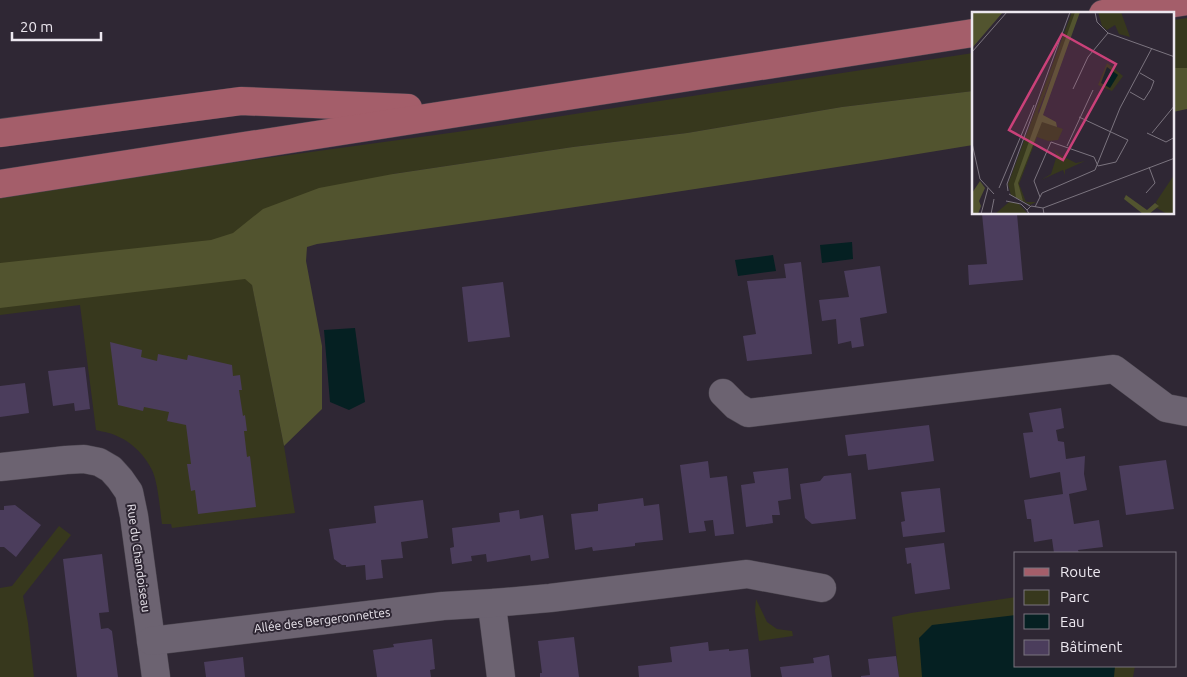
<svg xmlns="http://www.w3.org/2000/svg" width="1187" height="677" font-family="Ubuntu,sans-serif">
	<style>
		.green { fill: #37381d }
		.forest { fill: #52542f }
		.water { fill: #052022 }
		.building { fill: #4b3d5c }
		.lines { fill: none; stroke-linecap: round; stroke-linejoin: round }
		.minor-casing { stroke: #4a444e; stroke-width: 29 }
		.major-casing { stroke: #4a444e; stroke-width: 29 }
		.minor { stroke: #6c6371; stroke-width: 28 }
		.major { stroke: #a45e6a; stroke-width: 28 }
		.labels { text-anchor: middle; dominant-baseline: central; stroke-width: 4; stroke-linejoin: round; paint-order: stroke }
		.street-label { font-size: 12px; fill: #ece7ef; stroke: #2f2734 }
		.inset-road { fill: none; stroke: #7b747f; stroke-width: 1 }
		.view { fill: #ca4179; fill-opacity: 0.15; stroke: #ca4179; stroke-width: 2.5 }
		.inset-edge { fill: none; stroke: #ece7ef; stroke-width: 2.5 }
	</style>
	<rect width="100%" height="100%" fill="#2f2734"/>
	<g class="green">
		<polygon points="1187,18 1187,68 1173,68 1173,20"/>
		<path d="M973 53V91L842 107 687 133 573 147 393 174 252 284 284 446 295 513 172 528 171 524H162C160 510 158 482 152 470 145 456 133 443 119 437 112 433 104 432 96 430L80 305 0 315V195L167 170 238 162 457 132Z"/>
		<polygon points="59,526 71,535 23,596 28,623 34,677 0,677 0,588 12,586"/>
		<polygon points="1016,597 1016,666 1135,666 1133,677 899,677 892,617 911,613"/>
		<polygon points="756,599 767,622 777,629 792,631 793,636 759,641 755,611"/>
	</g>
	<g class="forest">
		<polygon points="1173,68 1187,68 1187,109 1173,112"/>
		<path d="M973 91V145C755 181 536 214 317 244L307 247 306 261 322 346V409L284 446 252 285 245 279 0 308V263L211 240 233 233 263 209 319 188 393 174 573 147 687 133 842 107Z"/>
	</g>
	<g class="water">
		<polygon points="852,242 853,259 822,263 820,245"/>
		<polygon points="773,255 776,271 738,276 735,260"/>
		<polygon points="355,328 365,402 349,410 330,402 324,330"/>
		<polygon points="1016,615 1016,666 1115,666 1114,677 922,677 919,638 932,625"/>
	</g>
	<g class="building">
		<polygon points="982,214 1017,214 1023,280 969,285 968,265 987,264"/>
		<polygon points="801,262 812,354 747,361 743,336 756,334 747,281 786,278 784,264"/>
		<polygon points="880,266 887,313 860,318 864,346 852,348 851,341 838,344 836,319 822,321 819,300 849,297 844,271"/>
		<polygon points="503,282 510,337 468,342 462,287"/>
		<polygon points="110,342 142,350 141,357 157,361 158,354 187,360 188,355 232,365 233,376 240,375 242,390 239,390 243,416 245,415 247,431 244,431 247,457 250,456 256,507 198,514 195,490 191,491 187,464 191,464 186,425 167,421 169,412 144,407 143,411 118,405"/>
		<polygon points="85,367 90,409 75,411 74,403 53,406 48,371"/>
		<polygon points="25,383 29,413 0,417 0,386"/>
		<polygon points="1061,408 1064,428 1056,430 1058,441 1064,442 1066,459 1085,456 1084,474 1087,490 1069,494 1074,524 1099,520 1103,547 1078,550 1079,553 1054,553 1052,539 1034,542 1031,519 1027,519 1024,500 1063,494 1060,472 1030,478 1023,433 1033,432 1029,413"/>
		<polygon points="929,425 934,461 868,470 866,454 848,456 845,435"/>
		<polygon points="1166,460 1174,509 1126,515 1119,466"/>
		<polygon points="708,461 710,478 727,476 734,534 715,536 713,520 704,521 706,531 689,533 680,465"/>
		<polygon points="788,468 791,499 778,501 780,515 772,515 773,523 746,527 741,485 755,483 753,472"/>
		<polygon points="851,473 856,519 812,524 805,518 800,484 820,481 824,476"/>
		<polygon points="940,488 945,532 903,537 901,522 905,521 901,492"/>
		<polygon points="643,498 644,506 659,504 663,540 635,543 635,546 593,551 592,547 575,550 571,514 598,511 598,504"/>
		<polygon points="423,500 428,538 401,542 403,558 381,560 383,578 366,580 365,565 346,567 346,565 342,565 334,559 329,529 376,523 374,506"/>
		<polygon points="15,505 41,525 16,557 4,547 0,547 0,510 4,510 4,506"/>
		<polygon points="519,510 520,519 543,515 549,558 531,561 530,555 487,562 486,554 471,556 472,561 452,564 450,548 454,547 452,528 500,522 499,513"/>
		<polygon points="944,543 950,589 915,594 911,563 907,564 905,548"/>
		<polygon points="102,554 109,612 99,613 101,629 108,628 112,631 118,677 77,677 63,559"/>
		<polygon points="574,637 579,677 540,677 540,673 542,673 538,641"/>
		<polygon points="432,639 435,669 430,670 431,677 377,677 373,650 394,647 393,644"/>
		<polygon points="708,642 709,651 729,649 729,651 748,649 751,677 639,677 638,666 672,662 670,647"/>
		<polygon points="829,655 832,677 782,677 780,667 814,663 813,658"/>
		<polygon points="896,656 899,677 861,677 861,676 870,675 868,659"/>
		<polygon points="243,657 245,677 206,677 204,662"/>
	</g>
	<g class="lines">
		<defs>
			<g id="minor">
				<polyline points="723,393 736,406 748,413 1114,369 1166,408 1187,412"/>
				<polyline points="0,467 66,460 84,459 99,462 111,469 120,479 129,492 134,516 156,677"/>
				<polyline points="493,603 493,614 501,677"/>
				<polyline points="151,641 443,606 493,603 550,598 747,574 822,588"/>
			</g>
			<g id="major">
				<polyline points="1103,14 1187,1"/>
				<polyline points="0,133 241,101 408,108"/>
				<polyline points="0,184 973,33"/>
			</g>
		</defs>
		<use href="#minor" class="minor-casing"/>
		<use href="#major" class="major-casing"/>
		<use href="#minor" class="minor"/>
		<use href="#major" class="major"/>
	</g>
	<g class="labels">
		<g class="street-label">
			<text transform="translate(139 558) rotate(82)">Rue du Chandoiseau</text>
			<text transform="translate(322 620) rotate(-7)">Allée des Bergeronnettes</text>
		</g>
	</g>
	<g transform="translate(972 12)">
		<rect width="202" height="202" fill="#2f2734"/>
		<path d="M100 0H103L95 25 66 100 71 110 91 117 86 128 76 129 65 125 47 172 54 190H64L58 193 39 183 36 172ZM126 0H149L158 25 147 22 143 13 135 18 130 14ZM135 51 151 64 140 79 126 73ZM82 136 86 142 104 151 113 149 93 158V163L91 158 69 168 79 162 85 143ZM202 163V202H195L183 195H186L184 190ZM37 190 46 191 56 202H23Z" fill="#37381d"/>
		<path d="M0 0H31L1 35 0 33ZM103 0H108L71 103 84 110 85 115 70 110 46 171 51 189 44 186 42 172ZM8 169 13 176 7 189 9 194 6 202H0V181ZM154 183 175 198 183 191 187 194 177 202H171L152 187Z" fill="#52542f"/>
		<path d="M135 55 146 63 138 76 129 71Z" fill="#052022"/>
		<path class="inset-road" d="M123 0 125 10 136 21 203 45M0 40 35 0M101 77 116 45 136 21M158 80 172 88 179 77 182 69 168 61M107 105 156 128 144 150 126 154 122 145M175 121 194 130 203 125M180 121 203 93M0 131 8 167 22 182M95 134 121 78M27 176 62 93M36 179 35 172 98 0M174 181 183 171 177 155M37 182 58 194M68 185 62 169 79 130 122 145M34 189 49 192 55 198M63 195 70 181 123 158 148 96 180 36M71 196 203 146M9 202 16 176M19 202 22 187M57 202 55 198 59 194 71 196 72 202"/>
		<path class="view" d="M90 22 144 52 91 148 37 118Z"/>
		<rect width="202" height="202" class="inset-edge"/>
	</g>
	<rect x="1014" y="552" width="162" height="115" fill="#2f2734" stroke="#7b747f"/>
	<rect x="1024" y="568" width="25" height="8" fill="#a45e6a" stroke="#7b747f"/>
	<text x="1060" y="577" font-size="15" fill="#ece7ef">Route</text>
	<rect x="1024" y="590" width="25" height="15" fill="#37381d" stroke="#7b747f"/>
	<text x="1060" y="602" font-size="15" fill="#ece7ef">Parc</text>
	<rect x="1024" y="614" width="25" height="15" fill="#052022" stroke="#7b747f"/>
	<text x="1060" y="627" font-size="15" fill="#ece7ef">Eau</text>
	<rect x="1024" y="640" width="25" height="15" fill="#4b3d5c" stroke="#7b747f"/>
	<text x="1060" y="652" font-size="15" fill="#ece7ef">Bâtiment</text>
	<path d="M12 32v8h89v-8" fill="none" stroke="#ece7ef" stroke-width="2.5"/>
	<text x="20" y="32" font-size="15" fill="#ece7ef" stroke="#2f2734" stroke-width="4" paint-order="stroke">20 m</text>
</svg>
